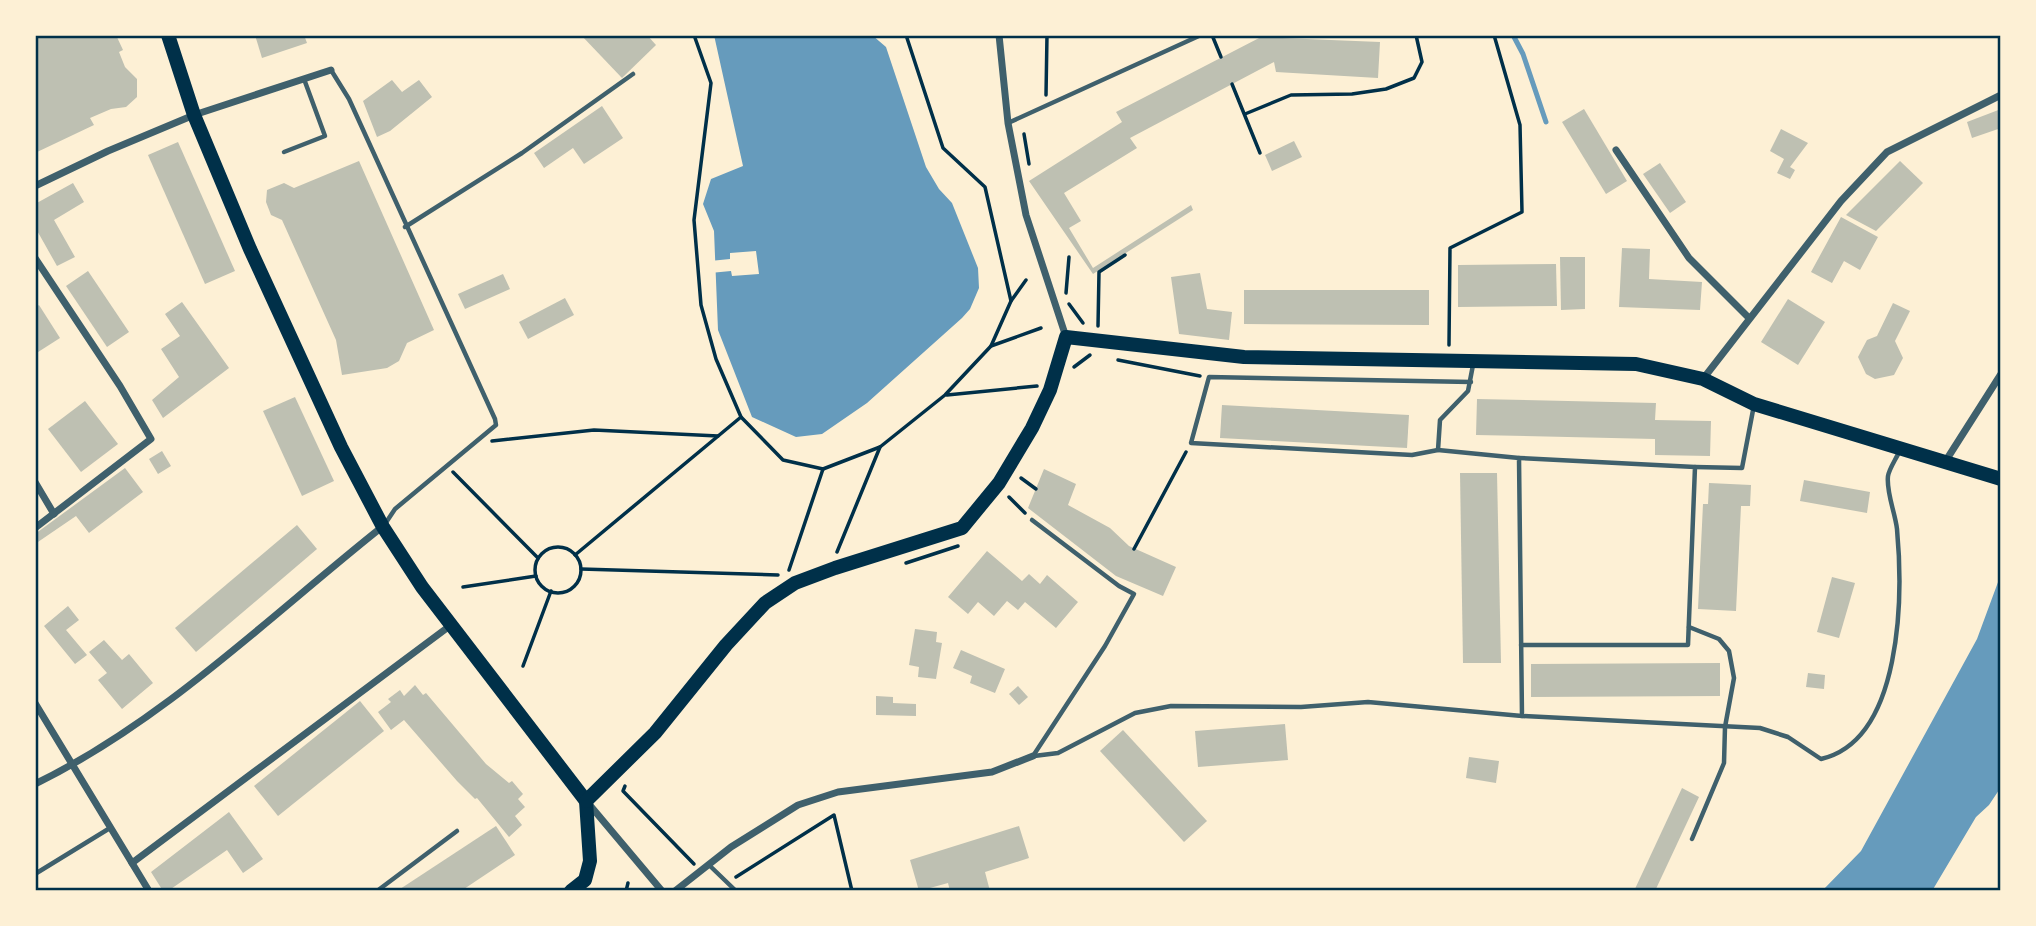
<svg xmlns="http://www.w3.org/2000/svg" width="2036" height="926" font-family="Spectral,serif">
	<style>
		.water { fill: #669bbc }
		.pier { fill: #fdf0d5 }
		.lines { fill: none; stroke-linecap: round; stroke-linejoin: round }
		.stream { stroke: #669bbc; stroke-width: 5 }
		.building { fill: #bec0b2 }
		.path { stroke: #003049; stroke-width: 3.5 }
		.service { stroke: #3f606c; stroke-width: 4.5 }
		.minor { stroke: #3f606c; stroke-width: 7 }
		.primary { stroke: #003049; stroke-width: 14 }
		.neatline { fill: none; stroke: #003049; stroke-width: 2.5 }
	</style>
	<rect width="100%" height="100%" fill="#fdf0d5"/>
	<g class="water">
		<polygon points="714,35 872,35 886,47 926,167 939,189 952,203 978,268 979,288 970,309 962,318 867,403 822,434 796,437 752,417 718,330 714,231 703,204 711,179 743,166"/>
		<polygon points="2001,574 2001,787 1989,805 1976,817 1932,891 1822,891 1861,851 1977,639"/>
	</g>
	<polygon class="pier" points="756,251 759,274 732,276 731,271 710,273 710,261 730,259 730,253"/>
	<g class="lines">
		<polyline class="stream" points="1513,35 1523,54 1546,122"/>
	</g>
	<g class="building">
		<polygon points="35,35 116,35 123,50 119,52 125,67 137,79 137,97 126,107 111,109 90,118 94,125 35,153"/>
		<polygon points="255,35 304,35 307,43 262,58"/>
		<polygon points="581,35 647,35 656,45 622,78"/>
		<polygon points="1261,37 1380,42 1378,78 1276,72 1274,62 1130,138 1137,148 1064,193 1081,221 1069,228 1093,268 1191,205 1193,210 1093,274 1029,181 1122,122 1116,112"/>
		<polygon points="392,80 402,92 419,80 432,97 390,131 377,137 363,101"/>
		<polygon points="602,106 623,138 584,164 573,148 544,168 534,153"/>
		<polygon points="1584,109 1627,181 1606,194 1562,122"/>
		<polygon points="2001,109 2001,128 1972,138 1967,122"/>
		<polygon points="1781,129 1808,143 1790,167 1795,170 1790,179 1777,173 1784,159 1770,151"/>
		<polygon points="1294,141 1302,157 1272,171 1265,155"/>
		<polygon points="178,142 235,271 205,284 148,155"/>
		<polygon points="359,161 434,330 407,343 399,361 387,368 342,375 336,340 282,220 271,215 266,202 267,190 284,183 294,188"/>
		<polygon points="1900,161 1923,183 1876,231 1846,215"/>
		<polygon points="1660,163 1686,202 1670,213 1643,174"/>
		<polygon points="73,183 84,202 54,220 75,257 57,266 35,227 35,204"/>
		<polygon points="1841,217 1878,237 1860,270 1844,261 1832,283 1811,272"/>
		<polygon points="1622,248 1650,249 1649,279 1702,282 1700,310 1619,307"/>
		<polygon points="1560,257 1585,257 1585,309 1561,310"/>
		<polygon points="1556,264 1557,306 1458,307 1458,265"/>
		<polygon points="88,271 129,332 107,347 66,286"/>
		<polygon points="1200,273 1207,309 1232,312 1229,340 1179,334 1171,277"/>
		<polygon points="503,274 510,289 465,309 458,294"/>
		<polygon points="1244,290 1429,290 1429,325 1244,324"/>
		<polygon points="565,298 574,315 528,339 519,322"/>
		<polygon points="1788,299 1825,322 1798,365 1761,342"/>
		<polygon points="182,302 229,368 163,418 152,400 179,377 161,349 180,336 165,314"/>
		<polygon points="1893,303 1910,311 1895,341 1903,358 1894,375 1875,379 1866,374 1858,357 1867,340 1877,336"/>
		<polygon points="39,305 60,338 35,354 35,308"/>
		<polygon points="295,397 334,481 302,496 263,411"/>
		<polygon points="1477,399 1656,403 1655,420 1711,421 1710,456 1655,455 1655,439 1476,435"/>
		<polygon points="85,401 118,444 81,472 48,429"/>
		<polygon points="1222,405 1409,415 1407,448 1220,438"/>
		<polygon points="162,451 171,466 158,474 149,459"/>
		<polygon points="125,468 143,492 89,533 76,516 35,544 35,534"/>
		<polygon points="1044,469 1076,484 1068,505 1110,528 1129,546 1176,567 1163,596 1116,576 1028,508"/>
		<polygon points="1460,473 1497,473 1501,663 1463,663"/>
		<polygon points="1804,480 1870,492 1867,513 1800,501"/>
		<polygon points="1709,483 1751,485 1750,506 1741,506 1736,611 1698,609 1703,504 1708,504"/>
		<polygon points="297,525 317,549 196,652 175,628"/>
		<polygon points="987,551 1022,581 1029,574 1040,584 1047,575 1078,602 1056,628 1025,602 1018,610 1007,601 994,616 978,602 968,614 948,597"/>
		<polygon points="1832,577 1855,583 1839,638 1817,632"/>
		<polygon points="68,606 79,620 66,630 87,655 75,664 44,626"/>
		<polygon points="915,629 937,632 936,642 942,643 936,679 918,677 919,667 909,665"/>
		<polygon points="104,640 122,660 129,654 153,683 122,709 98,680 107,673 89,652"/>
		<polygon points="961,650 1005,669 995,693 970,683 972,676 953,668"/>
		<polygon points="1720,663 1720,696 1531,697 1531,664"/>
		<polygon points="1808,673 1825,675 1824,689 1806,687"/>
		<polygon points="415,685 423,695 426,693 486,764 509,783 512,781 523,794 518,799 525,807 515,816 522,825 509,837 477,798 475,799 457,781 404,720 391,730 378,712 391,702 388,699 400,690 404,696"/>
		<polygon points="1018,686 1028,697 1019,705 1009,694"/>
		<polygon points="876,696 893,697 893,703 916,704 916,716 876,715"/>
		<polygon points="360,701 384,731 278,816 254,786"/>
		<polygon points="1285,724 1288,760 1198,767 1195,731"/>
		<polygon points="1123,730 1207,821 1184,842 1100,751"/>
		<polygon points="1469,757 1499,761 1496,783 1466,778"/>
		<polygon points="1682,788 1699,797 1655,891 1634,891"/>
		<polygon points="229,812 263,859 243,873 227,850 168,891 163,891 151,872"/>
		<polygon points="496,826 515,855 461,891 397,891"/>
		<polygon points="1019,826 1029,858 985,872 990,891 950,891 948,883 919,891 910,860"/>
	</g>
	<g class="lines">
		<g class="path">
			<polyline points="694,35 711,83 694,220 701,305 716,359 741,417 783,460 823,469 880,447 945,395 991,346 1041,328"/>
			<polyline points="906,35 943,148 985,187 1011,301 991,346"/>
			<polyline points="1212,35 1221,57"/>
			<polyline points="1232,84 1260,153"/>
			<polyline points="1046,95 1047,35"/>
			<polyline points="1245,114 1291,95 1352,94 1386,89 1414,78 1422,62 1416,35"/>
			<polyline points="1024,134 1029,164"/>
			<polyline points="1066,293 1069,257"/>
			<polyline points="1011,301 1026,280"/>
			<polyline points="1069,304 1083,323"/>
			<polyline points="1098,326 1099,272 1125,255"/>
			<polyline points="1449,345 1450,248 1522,212 1520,125 1494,35"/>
			<polyline points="1118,360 1200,376"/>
			<polyline points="1074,367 1090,355"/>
			<polyline points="947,395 1037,386"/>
			<polyline points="492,441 594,430 718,436"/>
			<polyline points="453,472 538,558"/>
			<polyline points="1021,478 1036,489"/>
			<polyline points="1009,497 1025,513"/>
			<circle cx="558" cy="570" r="23"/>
			<polyline points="1134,549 1186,452"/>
			<polyline points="837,552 880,447"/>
			<polyline points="575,555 741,417"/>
			<polyline points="906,563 958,546"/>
			<polyline points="581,569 778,575"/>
			<polyline points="789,570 823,469"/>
			<polyline points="463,587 536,576"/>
			<polyline points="523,666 551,591"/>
			<polyline points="625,786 623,791 694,864"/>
			<polyline points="736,877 834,815 852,891"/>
			<polyline points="626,891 628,883"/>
		</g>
		<g class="service">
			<polyline points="331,70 349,99 495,419 496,425 395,509 385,524"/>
			<polyline points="1008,123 1201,35"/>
			<polyline points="284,152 325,136 304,79"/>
			<polyline points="405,227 522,153 633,74"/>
			<polyline points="1473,365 1468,391 1440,420 1438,450 1519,458 1522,716"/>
			<polyline points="1438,450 1412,455 1191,443 1209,377 1471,382"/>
			<polyline points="1519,458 1695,467 1688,645 1521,645"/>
			<polyline points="1695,467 1742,468 1754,405"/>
			<polyline points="1032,520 1119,586 1134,594 1105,646 1033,756"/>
			<polyline points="1689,627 1719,639 1729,651 1734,678 1725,727 1724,763 1692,839"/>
			<path d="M1034 756 1058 753 1135 713 1171 706 1301 707 1368 702 1522 716 1760 728 1788 737 1821 759C1903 740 1903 595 1897 529 1895 512 1886 492 1888 476 1889 469 1896 459 1899 452"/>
			<polyline points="709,865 736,891"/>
			<polyline points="35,874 110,828"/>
			<polyline points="377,891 457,831"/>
		</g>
		<g class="minor">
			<polyline points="999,35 1008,123 1026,215 1066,337"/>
			<polyline points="1616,150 1689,258 1749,318"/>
			<polyline points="35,186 108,151 194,115 331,70"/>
			<polyline points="35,258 120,386 151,439 35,528"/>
			<polyline points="1703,379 1841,201 1887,152 2001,95"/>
			<polyline points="1945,462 2001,374"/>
			<polyline points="35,482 54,514"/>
			<polyline points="35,703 149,891"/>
			<path d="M35 784C164 721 271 615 382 527"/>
			<polyline points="588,803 662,891"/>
			<polyline points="132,863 451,625"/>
			<polyline points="675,891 731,847 798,805 838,792 992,772 1033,756"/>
		</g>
		<g class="primary">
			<polyline points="168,35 194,115 250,249 341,447 383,527 422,587 586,801 590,861 585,880 571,891"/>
			<polyline points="586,801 655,733 726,645 765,603 795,583 835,568 962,528 999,483 1032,428 1050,390 1066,337 1244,357 1636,364 1703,379 1754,404 2001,479"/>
		</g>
	</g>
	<rect width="2036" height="926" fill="none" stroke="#fdf0d5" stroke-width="74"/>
	<rect x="37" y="37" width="1962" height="852" class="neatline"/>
</svg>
